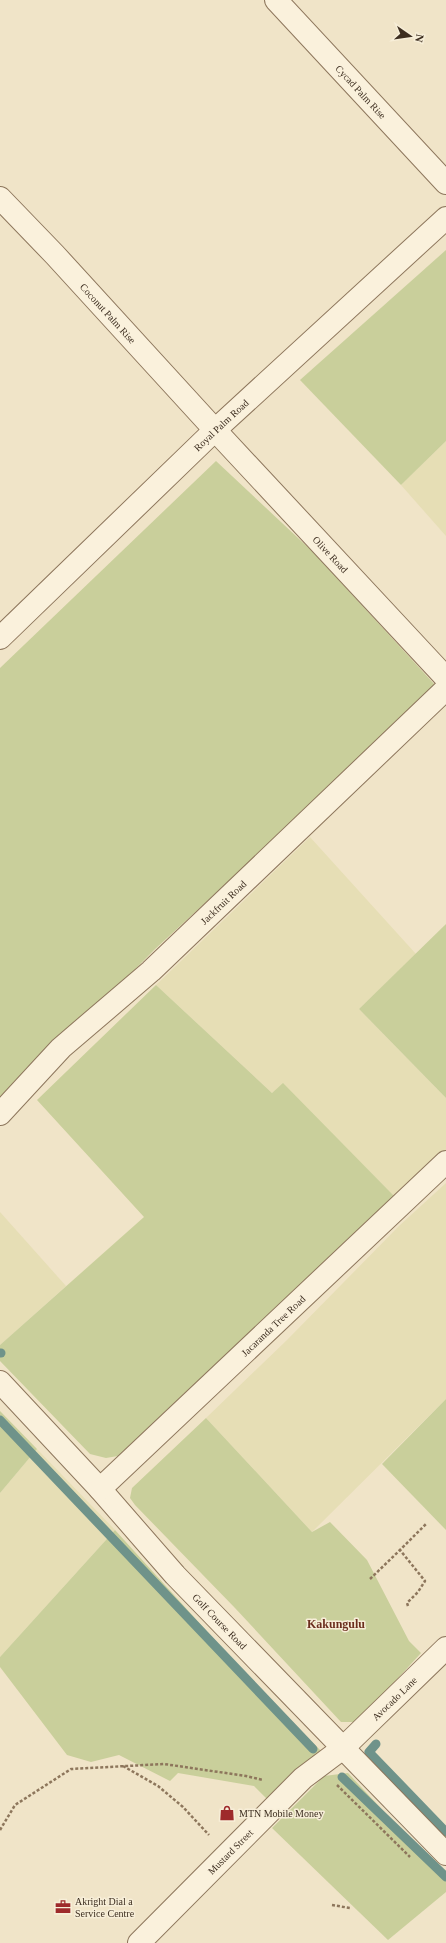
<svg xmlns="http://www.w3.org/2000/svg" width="446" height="1943" font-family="'Times New Roman',serif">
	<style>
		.farmland { fill: #e6deb5 }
		.green { fill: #c9cf9b }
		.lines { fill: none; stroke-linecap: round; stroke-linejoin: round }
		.stream { stroke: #6f938a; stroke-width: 9 }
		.minor-casing { stroke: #8d765c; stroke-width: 24 }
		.path { stroke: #8d765c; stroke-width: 2.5; stroke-dasharray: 3 2; stroke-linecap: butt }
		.minor { stroke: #faf1dc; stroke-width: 22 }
		.labels { text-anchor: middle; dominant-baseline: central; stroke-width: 3; stroke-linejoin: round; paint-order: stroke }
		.street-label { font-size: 10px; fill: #3d2e20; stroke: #f7eed8 }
		.poi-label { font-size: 10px; fill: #3d2e20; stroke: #f7eed8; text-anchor: start }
		.quarter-label { font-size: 12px; font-weight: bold; fill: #6b2e1e; stroke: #f7eed8 }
	</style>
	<rect width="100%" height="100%" fill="#f0e4c8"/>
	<g class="farmland">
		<polygon points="446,441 446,536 401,485"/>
		<polygon points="310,837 416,954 359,1009 446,1098 446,1151 396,1198 283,1084 272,1093 156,985"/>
		<polygon points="446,1183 446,1399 312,1532 206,1418 287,1340 399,1226"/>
		<polygon points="0,1212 66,1286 0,1345"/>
		<polygon points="37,1449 115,1530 0,1657 0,1493"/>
	</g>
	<g class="green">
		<polygon points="446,250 446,441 401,485 300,380"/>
		<polygon points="216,461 314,553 436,686 320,797 154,950 0,1107 0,668"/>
		<polygon points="446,924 446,1098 359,1009"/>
		<polygon points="156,985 272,1093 283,1083 396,1198 124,1455 106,1458 90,1454 0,1361 0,1345 144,1217 37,1100"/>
		<polygon points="446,1399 446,1530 382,1464"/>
		<polygon points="0,1411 37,1449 0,1493"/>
		<polygon points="206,1418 312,1532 330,1522 367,1560 409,1641 421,1653 358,1722 341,1722 235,1608 135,1505 130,1498 132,1488"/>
		<polygon points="115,1530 242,1670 323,1753 268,1800 254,1786 178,1773 170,1781 119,1755 91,1762 67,1755 0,1667 0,1657"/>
		<polygon points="348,1773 446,1878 446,1892 388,1940 272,1828 324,1776"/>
	</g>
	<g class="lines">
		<g class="stream">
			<polyline points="0,1353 1,1353"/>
			<polyline points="0,1420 313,1749"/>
			<polyline points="376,1744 369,1752 446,1832"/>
			<polyline points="342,1777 446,1877"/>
		</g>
		<defs>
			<g id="minor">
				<path id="s1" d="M276 0 446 183"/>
				<path id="s2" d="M0 198 55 255 215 430 446 678"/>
				<path id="s3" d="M0 638 215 430 446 218"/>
				<path id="s4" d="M0 1114 61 1048 151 971 446 689"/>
				<path id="s5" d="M0 1382 100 1489 175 1575 446 1854"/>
				<path id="s6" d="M100 1489 446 1162"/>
				<path id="s7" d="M139 1943 303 1778 343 1748 446 1648"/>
			</g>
		</defs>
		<use href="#minor" class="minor-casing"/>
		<g class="path">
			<polyline points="370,1579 400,1550"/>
			<polyline points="408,1606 407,1603 418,1592 425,1581 400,1550 427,1523"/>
			<polyline points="123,1766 158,1786 183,1807 209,1835"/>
			<polyline points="337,1785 410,1857"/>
			<polyline points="0,1830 15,1805 71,1769 164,1764 246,1776 263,1780"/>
			<polyline points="332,1905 350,1908"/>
		</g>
		<use href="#minor" class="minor"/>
	</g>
	<defs>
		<symbol id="shop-bare" viewBox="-9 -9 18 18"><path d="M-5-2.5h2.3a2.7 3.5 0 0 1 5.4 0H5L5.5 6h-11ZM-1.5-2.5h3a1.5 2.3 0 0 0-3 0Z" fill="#9e2a2b" stroke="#f7eed8" stroke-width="2.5" paint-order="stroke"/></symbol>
		<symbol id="office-bare" viewBox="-9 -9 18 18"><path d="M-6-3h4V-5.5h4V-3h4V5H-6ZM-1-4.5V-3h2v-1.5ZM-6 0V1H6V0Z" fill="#9e2a2b" stroke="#f7eed8" stroke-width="2.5" paint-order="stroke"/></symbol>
	</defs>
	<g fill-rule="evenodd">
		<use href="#shop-bare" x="216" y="1802" width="22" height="22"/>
		<use href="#office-bare" x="52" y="1896" width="22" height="22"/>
	</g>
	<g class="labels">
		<g class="street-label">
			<text stroke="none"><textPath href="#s1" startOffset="125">Cycad Palm Rise</textPath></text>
			<text stroke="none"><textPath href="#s2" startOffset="158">Coconut Palm Rise</textPath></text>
			<text stroke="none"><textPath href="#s3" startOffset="307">Royal Palm Road</textPath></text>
			<text stroke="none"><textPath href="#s2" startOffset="486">Olive Road</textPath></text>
			<text stroke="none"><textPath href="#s4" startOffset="308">Jackfruit Road</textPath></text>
			<text stroke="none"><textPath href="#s6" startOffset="238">Jacaranda Tree Road</textPath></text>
			<text stroke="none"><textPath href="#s5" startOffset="325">Golf Course Road</textPath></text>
			<text stroke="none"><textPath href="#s7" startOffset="354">Avocado Lane</textPath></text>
			<text stroke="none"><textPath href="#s7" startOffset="129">Mustard Street</textPath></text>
		</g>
		<g class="poi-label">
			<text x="239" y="1813">MTN Mobile Money</text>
			<text x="75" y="1901">Akright Dial a<tspan x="75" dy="12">Service Centre</tspan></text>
		</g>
		<g class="quarter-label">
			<text x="336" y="1624">Kakungulu</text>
		</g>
	</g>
	<g transform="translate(410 36) rotate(103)" stroke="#f7eed8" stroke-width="3" paint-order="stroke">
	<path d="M0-3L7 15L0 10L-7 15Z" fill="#3d2e20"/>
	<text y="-6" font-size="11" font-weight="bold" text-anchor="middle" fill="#3d2e20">N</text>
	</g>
</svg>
